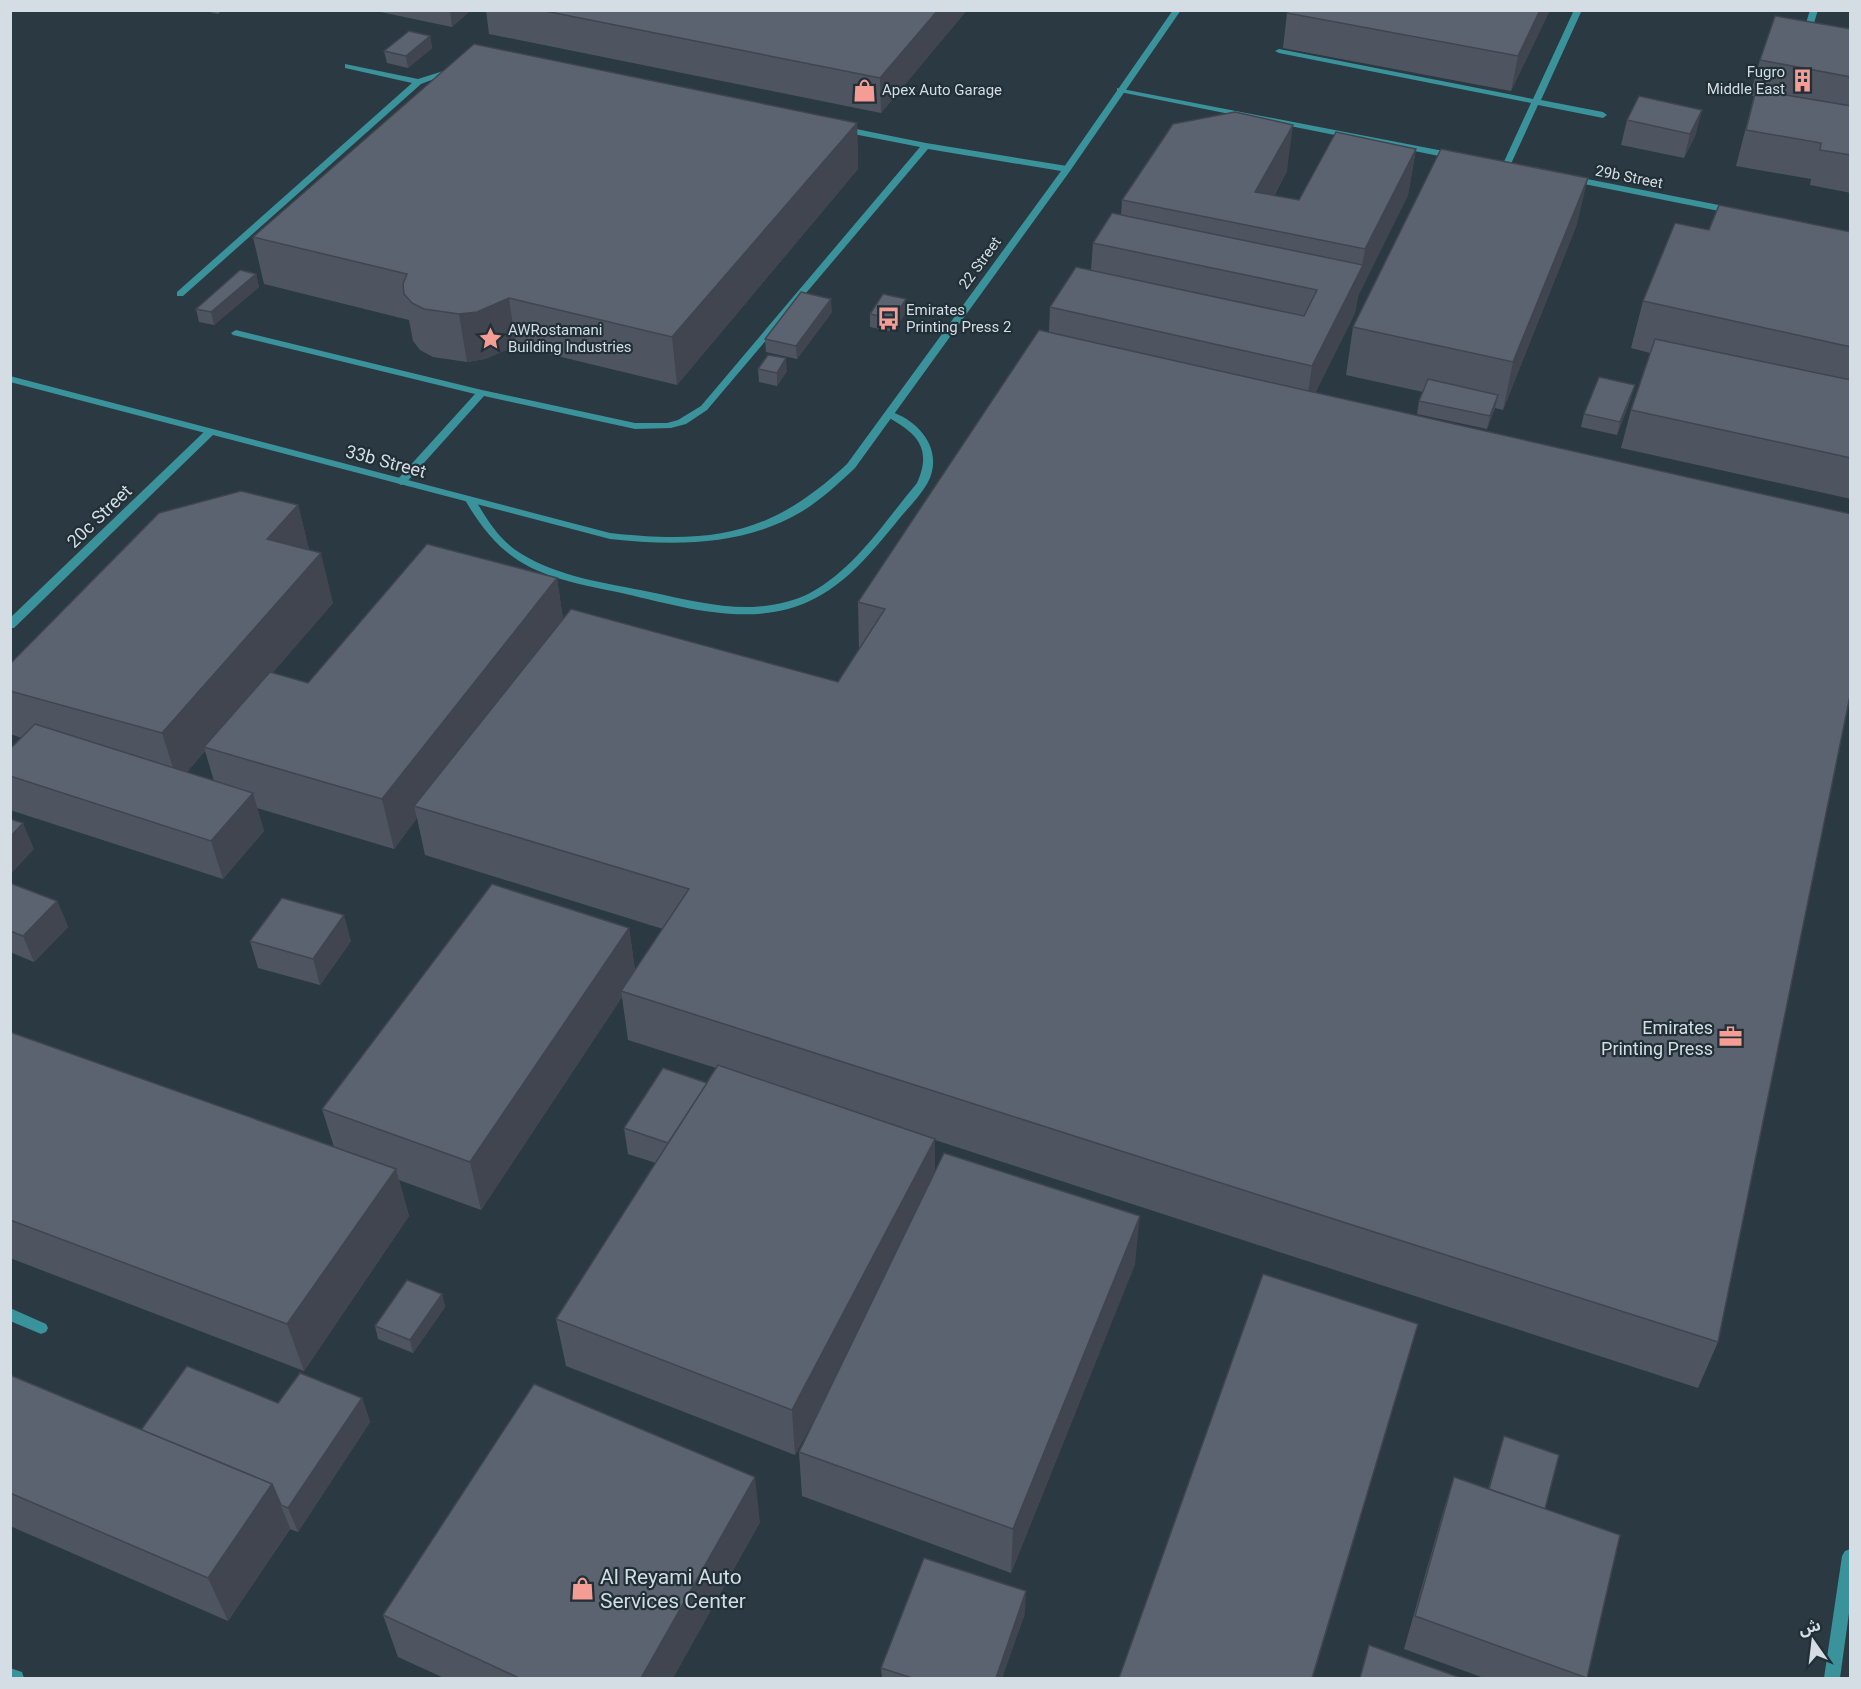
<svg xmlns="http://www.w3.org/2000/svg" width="1861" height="1689" font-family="Roboto,'Noto Sans Arabic',sans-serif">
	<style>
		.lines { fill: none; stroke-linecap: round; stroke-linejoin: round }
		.service { fill: #3a929a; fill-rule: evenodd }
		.minor { fill: #3a929a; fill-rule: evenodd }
		.wall { fill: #4e5561; fill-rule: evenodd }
		.shaded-wall { fill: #40454f }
		.building { fill: #5b6371; stroke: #40454f; stroke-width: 1.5 }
		.labels { text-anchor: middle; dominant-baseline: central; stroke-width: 4.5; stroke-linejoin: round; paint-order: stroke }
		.far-poi-label { font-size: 15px; fill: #d4dde3; stroke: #212f37; text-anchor: start }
		.far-street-label { font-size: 15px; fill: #d4dde3; stroke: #212f37 }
		.street-label { font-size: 18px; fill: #d4dde3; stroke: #212f37 }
		.poi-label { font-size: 18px; fill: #d4dde3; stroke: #212f37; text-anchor: end }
		.near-poi-label { font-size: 21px; fill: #d4dde3; stroke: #212f37; text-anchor: start }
	</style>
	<rect width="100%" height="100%" fill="#2a3942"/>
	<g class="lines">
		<g class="service">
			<polygon points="1574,10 1582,10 1541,100 1603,112 1607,115 1603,118 1538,105 1510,166 1506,169 1502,166 1531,103 1279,53 1275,51 1279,49 1533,99"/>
			<polygon points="1810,10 1818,10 1810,36 1806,38 1802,36"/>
			<polygon points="345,64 418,79 456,67 460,69 421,84 183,296 177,296 177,292 412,83 345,68"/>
			<polygon points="1117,88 1454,153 1458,156 1454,159 1120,92 1117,92"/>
			<polygon points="841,126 926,143 1067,166 1071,169 1067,172 928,149 707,410 686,424 671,428 635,429 484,396 405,484 401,485 396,482 397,480 475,394 233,335 231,333 236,330 482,390 635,423 667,423 678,420 701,406 920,147 838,131 837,129"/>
			<polygon points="1572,176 1734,208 1738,211 1734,214 1569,181 1569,177"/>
			<path d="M889 411C921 421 945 452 927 484 920 496 908 508 899 519 868 557 837 596 788 609 732 624 672 604 617 592 543 577 505 569 465 500L466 498H474C487 519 498 539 520 553 558 577 606 583 650 592 684 599 718 608 753 607 772 606 793 602 810 593 855 569 885 521 917 483 933 447 916 433 886 416V412Z"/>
			<polygon points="210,429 214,430 214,434 14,628 10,628 10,618 206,430"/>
			<polygon points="10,1308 46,1324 48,1328 46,1332 41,1334 10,1321"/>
			<polygon points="1850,1549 1850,1606 1840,1678 1824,1678 1842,1556 1845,1551"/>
			<polygon points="10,1668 22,1672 24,1678 10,1678"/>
		</g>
		<path class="minor" d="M1173 10H1181L1070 171 855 468C838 484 821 500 801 512 743 546 676 546 610 539L10 382V376L610 533C712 544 770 536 847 464L1064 167Z"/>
	</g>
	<g class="wall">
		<polygon points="201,10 223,10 218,14"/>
		<polygon points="371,10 471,10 452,27"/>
		<polygon points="486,10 967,10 881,113 489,34"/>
		<polygon points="1289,10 1550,10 1511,91 1283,48 1287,13"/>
		<polygon points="1851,29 1851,193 1810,185 1811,179 1736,166 1754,96 1750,95 1760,60"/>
		<polygon points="430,36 432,48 408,68 387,63 384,51"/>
		<polygon points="1627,120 1696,134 1684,158 1621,145"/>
		<polygon points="857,123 858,169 677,385 516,346 485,359 467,362 433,357 420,350 413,341 409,320 264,284 253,237"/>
		<path d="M1416 149 1408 195 1358 296 1355 313 1315 393 1718 1342 1698 1388 935 1140V1172L1135 1264 1011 1573 802 1496 799 1452 820 1408 795 1455 566 1366 556 1319 656 1163 628 1154 624 1128 707 1083 716 1068 628 1040 622 997 481 1210 399 1180 409 1216 304 1371 10 1258V1032L334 1147 322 1109 629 928 635 970 663 929 425 855 417 818 394 849 257 808 264 831 223 879 10 810V749L22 738 10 734V664L298 505 309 550 333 603 272 673 308 683 557 578 563 619 838 682 859 649 858 602 1049 332 1050 307 1091 270 1093 243 1121 215 1122 200 1287 171 1274 196 1299 200ZM205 751 214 781 187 772Z"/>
		<polygon points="1577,224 1503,410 1495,408 1487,429 1417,414 1419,401 1423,392 1346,375 1353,327"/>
		<polygon points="1709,230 1851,232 1851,499 1621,448 1631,410 1650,353 1631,348 1643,301"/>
		<polygon points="256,274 259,287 214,325 199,322 196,309"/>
		<polygon points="906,299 906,312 893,332 870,327 870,314"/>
		<polygon points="832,312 797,359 766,352 765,339"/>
		<polygon points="758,369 787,371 777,386 759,382"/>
		<polygon points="1631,398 1617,435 1581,427 1584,414"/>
		<polygon points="10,883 57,901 68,927 34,962 10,952"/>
		<polygon points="250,941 351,941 320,985 258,968"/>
		<polygon points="442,1294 445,1307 413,1353 378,1339 375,1326"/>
		<polygon points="10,1375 141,1430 278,1403 362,1398 370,1422 298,1532 290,1529 228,1621 10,1526"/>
		<polygon points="1504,1436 1545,1509 1587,1678 1484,1678 1404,1649 1443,1512 1454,1477 1488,1489"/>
		<polygon points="760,1522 673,1678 444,1678 398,1657 383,1615"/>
		<polygon points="1025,1613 1002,1678 882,1678 881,1668"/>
	</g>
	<g class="shaded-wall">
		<polygon points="450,10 471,10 452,27"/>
		<polygon points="938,10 967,10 881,113 880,78"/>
		<polygon points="1540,10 1550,10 1511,91 1518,56"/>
		<polygon points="430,36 432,48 408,68 406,56"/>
		<polygon points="1702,110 1696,134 1684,158 1690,134"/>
		<polygon points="857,123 858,169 677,385 672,337"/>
		<polygon points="1293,125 1287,171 1256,227 1255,192"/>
		<polygon points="1416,149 1408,195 1358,296 1355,313 1305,414 1312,366 1362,266 1365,249"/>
		<polygon points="1588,178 1577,224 1503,410 1513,362"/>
		<polygon points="256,274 259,287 214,325 211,312"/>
		<polygon points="509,298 516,346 485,359 467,362 459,314"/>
		<polygon points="831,299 832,312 797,359 796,346"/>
		<polygon points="906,299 906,312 893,332 893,319"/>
		<polygon points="786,358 787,371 777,386 777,373"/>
		<polygon points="1635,385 1631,398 1617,435 1620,422"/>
		<polygon points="1498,395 1495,408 1487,429 1490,416"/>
		<polygon points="298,505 310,554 267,539"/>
		<polygon points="321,553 333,603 208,748 204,747 205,751 178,783 162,733"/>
		<polygon points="557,578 564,627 414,806 417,818 394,849 382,799"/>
		<polygon points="253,793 264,831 223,879 211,841"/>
		<polygon points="23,823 34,849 10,875 10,837"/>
		<polygon points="57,901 68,927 34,962 23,936"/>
		<polygon points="344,915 351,941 320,985 313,959"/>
		<polygon points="629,928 636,977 621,991 622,997 481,1210 470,1162"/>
		<polygon points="935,1139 935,1187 795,1455 792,1410"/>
		<polygon points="396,1169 409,1216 304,1371 287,1324"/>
		<polygon points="1140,1216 1135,1264 1011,1573 1013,1529"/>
		<polygon points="442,1294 445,1307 413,1353 410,1340"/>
		<polygon points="1418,1324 1313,1678 1312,1678"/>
		<polygon points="362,1398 370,1422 298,1532 288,1508"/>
		<polygon points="755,1477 760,1522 673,1678 641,1678"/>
		<polygon points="272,1484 290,1528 228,1621 208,1578"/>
		<polygon points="1026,1591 1025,1613 1002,1678 996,1678"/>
	</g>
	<g class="building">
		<polygon points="540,10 938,10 880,78"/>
		<polygon points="1289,10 1540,10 1518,56 1287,13"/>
		<polygon points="1775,16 1851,29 1851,77 1760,60"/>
		<polygon points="409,31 430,36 406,56 384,51"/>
		<polygon points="474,44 857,123 672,337 509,298 477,312 459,314 424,309 412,303 404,294 403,284 407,274 253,237"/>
		<polygon points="1756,90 1851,106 1851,155 1820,150 1821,143 1746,130"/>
		<polygon points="1639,96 1702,110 1690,134 1627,120"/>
		<polygon points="1235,112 1293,125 1255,192 1299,200 1336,132 1416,149 1365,249 1122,200 1173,124"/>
		<polygon points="1441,149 1588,178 1513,362 1353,327"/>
		<polygon points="1719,205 1851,232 1851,347 1643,301 1675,223 1709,230"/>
		<polygon points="1112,213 1363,265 1312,366 1050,307 1076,267 1304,316 1317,290 1093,243"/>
		<polygon points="240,270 256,274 211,312 196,309"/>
		<polygon points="801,292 831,299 796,346 765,339"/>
		<polygon points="883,294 906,299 893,319 870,314"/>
		<polygon points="1039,330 1851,514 1851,691 1718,1342 621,991 689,889 414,806 571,609 838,682 885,609 858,602"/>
		<polygon points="1655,339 1851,380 1851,458 1631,410"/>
		<polygon points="768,355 786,358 777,373 758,369"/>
		<polygon points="1599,377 1635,385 1620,422 1584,414"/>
		<polygon points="1428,379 1498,395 1490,416 1419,401"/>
		<polygon points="241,491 298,505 267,539 321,553 162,733 10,691 10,664 159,513"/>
		<polygon points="427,544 557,578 382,799 204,747 270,672 308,683"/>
		<polygon points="35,724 253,793 211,841 10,776 10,749"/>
		<polygon points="10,819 23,823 10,837"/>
		<polygon points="10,883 57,901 23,936 10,931"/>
		<polygon points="492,884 629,928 470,1162 322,1109"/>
		<polygon points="282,898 344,915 313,959 250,941"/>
		<polygon points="10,1032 396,1169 287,1324 10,1220"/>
		<polygon points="718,1065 935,1139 792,1410 556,1319"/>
		<polygon points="663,1068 707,1083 668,1143 624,1128"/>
		<polygon points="944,1153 1140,1216 1013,1529 799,1452"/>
		<polygon points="1263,1274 1418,1324 1312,1678 1119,1678"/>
		<polygon points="407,1280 442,1294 410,1340 375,1326"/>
		<polygon points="187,1366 278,1403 300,1373 362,1398 288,1508 281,1505 272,1484 141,1430"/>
		<polygon points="10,1375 272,1484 208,1578 10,1493"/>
		<polygon points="534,1384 755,1477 641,1678 519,1678 383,1615"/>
		<polygon points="1504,1436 1559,1455 1545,1509 1489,1489"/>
		<polygon points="1454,1477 1620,1535 1587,1678 1415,1616"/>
		<polygon points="924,1558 1026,1591 996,1678 912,1678 881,1668"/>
		<polygon points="1369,1645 1461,1678 1360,1678"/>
	</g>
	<defs>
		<symbol id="building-bare" viewBox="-9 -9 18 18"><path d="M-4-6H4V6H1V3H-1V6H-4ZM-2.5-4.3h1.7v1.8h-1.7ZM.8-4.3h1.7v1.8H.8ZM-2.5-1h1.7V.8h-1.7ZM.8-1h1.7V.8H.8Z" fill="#f59c94" stroke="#212f37" stroke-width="2.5" paint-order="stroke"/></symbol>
		<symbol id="shop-bare" viewBox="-9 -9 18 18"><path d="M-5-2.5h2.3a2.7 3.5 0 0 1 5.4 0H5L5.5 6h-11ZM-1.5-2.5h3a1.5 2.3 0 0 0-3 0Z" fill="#f59c94" stroke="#212f37" stroke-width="2.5" paint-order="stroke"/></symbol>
		<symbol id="bus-bare" viewBox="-9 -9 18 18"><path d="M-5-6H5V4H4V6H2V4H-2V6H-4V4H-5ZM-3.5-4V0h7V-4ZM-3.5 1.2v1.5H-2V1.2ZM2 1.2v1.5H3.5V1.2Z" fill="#f59c94" stroke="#212f37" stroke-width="2.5" paint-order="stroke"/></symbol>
		<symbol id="sight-bare" viewBox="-9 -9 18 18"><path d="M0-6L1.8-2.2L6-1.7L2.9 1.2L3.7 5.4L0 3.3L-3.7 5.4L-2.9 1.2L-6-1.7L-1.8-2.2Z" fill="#f59c94" stroke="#212f37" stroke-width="2.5" paint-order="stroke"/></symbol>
		<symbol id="office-bare" viewBox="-9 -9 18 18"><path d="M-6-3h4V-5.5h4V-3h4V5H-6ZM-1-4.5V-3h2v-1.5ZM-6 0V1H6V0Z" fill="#f59c94" stroke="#212f37" stroke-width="2.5" paint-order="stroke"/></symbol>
	</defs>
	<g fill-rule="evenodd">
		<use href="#building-bare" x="1786" y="64" width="33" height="33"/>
		<use href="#shop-bare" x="848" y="74" width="33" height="33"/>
		<use href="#bus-bare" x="872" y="302" width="33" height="33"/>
		<use href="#sight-bare" x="474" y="322" width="33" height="33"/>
		<use href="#office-bare" x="1714" y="1020" width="33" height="33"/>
		<use href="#shop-bare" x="566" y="1572" width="33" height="33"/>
	</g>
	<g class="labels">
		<g class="far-poi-label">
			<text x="1785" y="72" text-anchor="end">Fugro<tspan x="1785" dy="17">Middle East</tspan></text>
			<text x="882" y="90">Apex Auto Garage</text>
			<text x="906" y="310">Emirates<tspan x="906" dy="17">Printing Press 2</tspan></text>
			<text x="508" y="330">AWRostamani<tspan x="508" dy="17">Building Industries</tspan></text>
		</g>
		<g class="far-street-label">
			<text transform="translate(1629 177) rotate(11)">29b Street</text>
			<text transform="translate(980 263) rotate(-54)">22 Street</text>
		</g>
		<g class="street-label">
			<text transform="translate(386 461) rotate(15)">33b Street</text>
			<text transform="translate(99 516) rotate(-44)">20c Street</text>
		</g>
		<g class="poi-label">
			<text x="1713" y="1027">Emirates<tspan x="1713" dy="21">Printing Press</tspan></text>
		</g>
		<g class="near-poi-label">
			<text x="600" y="1577">Al Reyami Auto<tspan x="600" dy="24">Services Center</tspan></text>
		</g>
	</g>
	<rect width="1861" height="1689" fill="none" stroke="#d4dde3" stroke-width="24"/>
	<g transform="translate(1813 1641) rotate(346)" stroke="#212f37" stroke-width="4.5" paint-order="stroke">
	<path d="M0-4.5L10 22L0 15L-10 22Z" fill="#d4dde3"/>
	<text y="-9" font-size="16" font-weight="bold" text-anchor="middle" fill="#d4dde3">ش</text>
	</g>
</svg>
